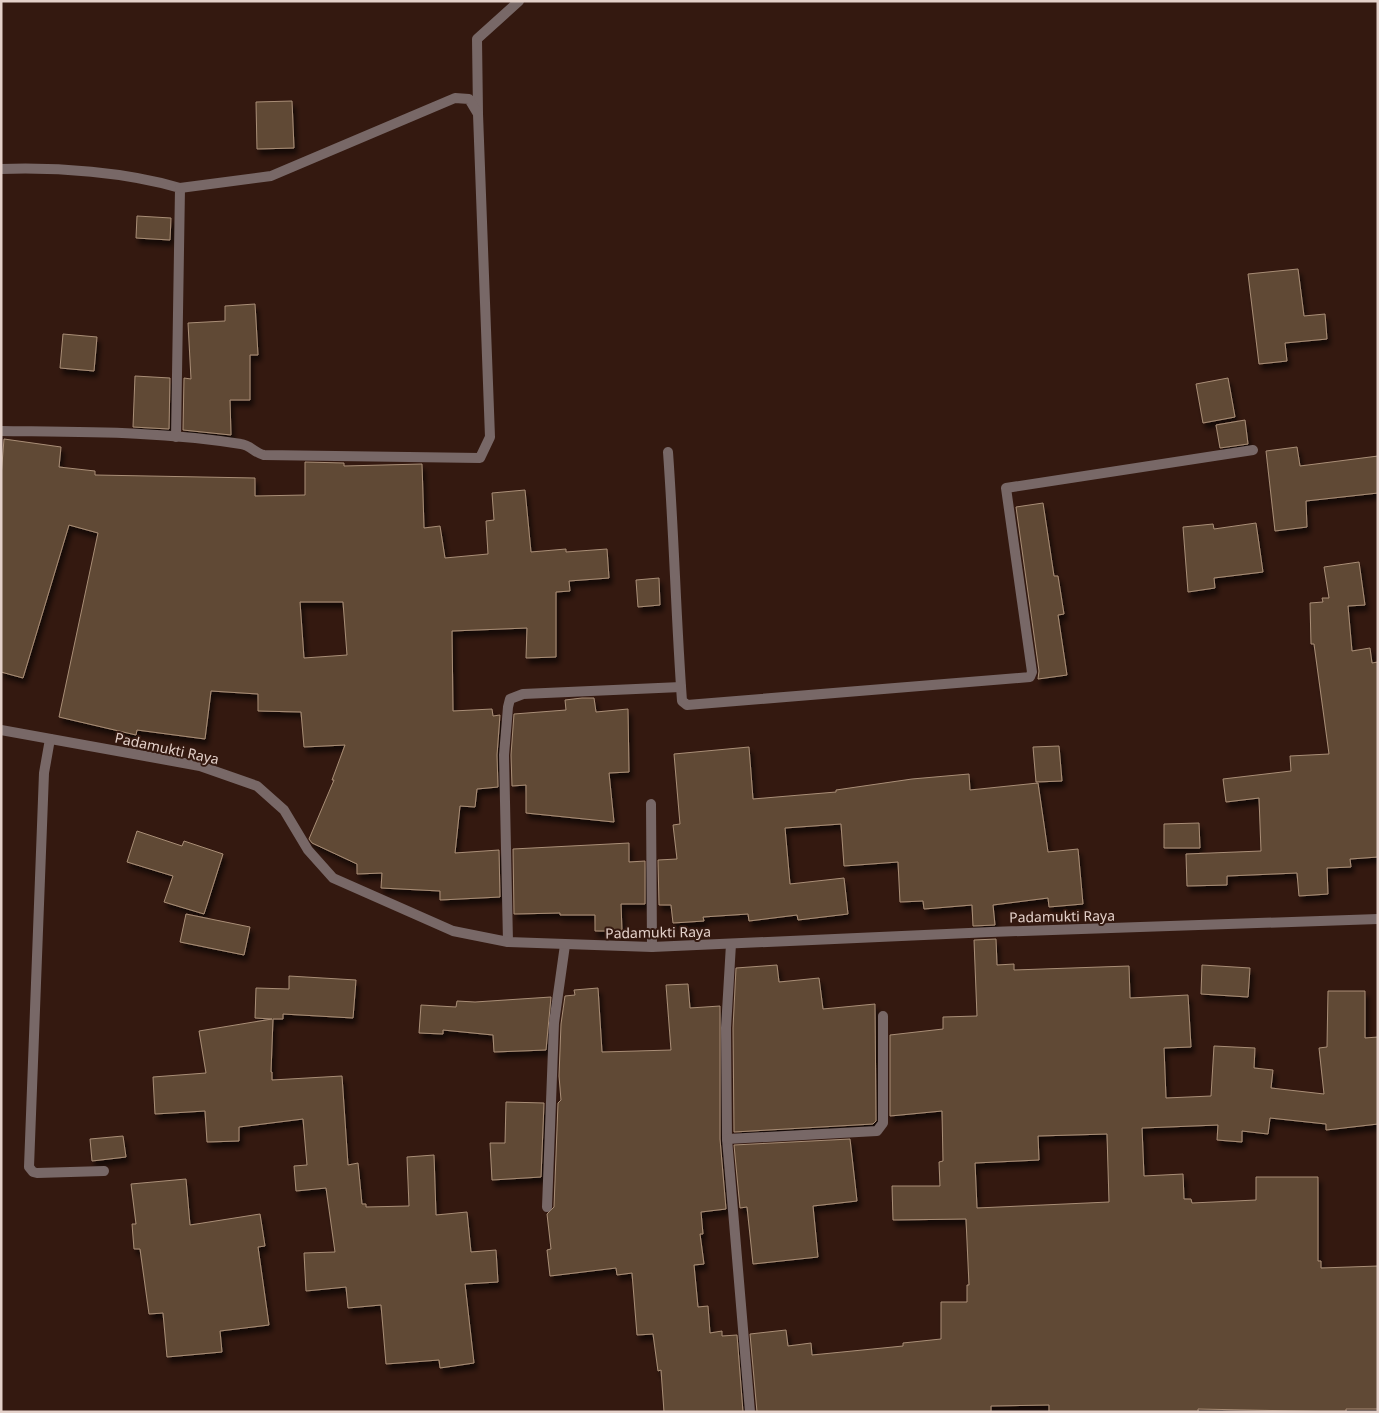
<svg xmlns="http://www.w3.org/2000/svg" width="1379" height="1413" font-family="'Noto Sans',sans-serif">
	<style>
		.building { fill: #604934; stroke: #a98e77; fill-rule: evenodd; filter: url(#shadow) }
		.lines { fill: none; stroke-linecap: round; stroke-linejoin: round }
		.minor { stroke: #786867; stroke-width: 10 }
		.tertiary { stroke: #786867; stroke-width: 10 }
		.labels { text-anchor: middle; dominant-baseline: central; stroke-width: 4; stroke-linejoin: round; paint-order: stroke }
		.street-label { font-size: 14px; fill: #e4d1ca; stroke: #341910 }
	</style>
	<defs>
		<filter id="shadow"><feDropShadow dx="3" dy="5.5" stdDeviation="2.5" flood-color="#0009"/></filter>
	</defs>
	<rect width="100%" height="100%" fill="#341910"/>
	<g class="building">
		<polygon points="292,101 294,148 257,149 256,102"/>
		<polygon points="137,216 171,218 170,240 136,238"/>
		<polygon points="1298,269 1304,316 1325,314 1327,339 1285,343 1287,361 1259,364 1248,274"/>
		<polygon points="255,304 258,355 250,355 250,400 230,400 231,435 183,430 184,378 191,379 188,323 225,321 225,306"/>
		<polygon points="63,334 97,337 94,371 60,368"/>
		<polygon points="135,376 170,378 169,429 133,427"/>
		<polygon points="1228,378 1235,417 1203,423 1196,384"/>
		<polygon points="1245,420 1248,444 1220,448 1216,425"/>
		<path d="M4 439 61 447 59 467 95 471V475L255 478V496L305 495V462L344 463V466L422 464 424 528 440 526 445 558 488 554 486 521 494 520 492 493 525 490 531 552 566 549V552L607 549 609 578 569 581 570 591 556 592V657L526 658 527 628 452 631 453 711 492 709 493 716 500 715 497 755 498 787 477 789 475 807 460 806 455 853 499 850 500 897 440 900V891L381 888 382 873 357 874V864L312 843 309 839 334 780H332L345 745 304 747 301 712 258 711V694L211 691 205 739 137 730 136 735 59 717 98 533 69 525 23 678 1 672V477ZM300 602H343L347 655 304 658Z"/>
		<polygon points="1297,447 1300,466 1378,456 1378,493 1306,501 1307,527 1275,531 1266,451"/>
		<polygon points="1043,503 1054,576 1058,576 1064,614 1058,615 1067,675 1038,679 1039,671 1016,507"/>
		<polygon points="1256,523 1263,572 1214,578 1215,588 1188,592 1183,527 1213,524 1214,529"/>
		<polygon points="1359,562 1365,605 1348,606 1352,651 1370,648 1372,663 1378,662 1378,857 1350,859 1351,867 1327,868 1328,894 1299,896 1297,873 1227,876 1227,885 1187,886 1186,854 1261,851 1259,798 1226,802 1223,779 1291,771 1290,756 1329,754 1314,644 1311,644 1310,603 1323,602 1322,598 1329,598 1324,567"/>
		<polygon points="659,578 660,605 638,607 636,580"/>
		<polygon points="582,698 594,698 596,712 628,709 629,772 609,773 614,822 526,813 526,785 512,786 511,755 514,714 566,710 565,700"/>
		<polygon points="1059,746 1062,781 1036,782 1033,747"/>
		<polygon points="749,747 753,799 836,792 836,790 912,779 969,774 970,790 1038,783 1048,852 1078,849 1083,904 1049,907 1048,898 993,905 995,925 973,926 972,905 924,909 923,901 900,902 898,862 844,866 841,824 785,828 790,884 844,878 848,914 798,920 797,915 749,921 748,914 703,917 704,921 673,923 671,905 659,905 658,860 677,859 673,825 680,824 674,754"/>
		<polygon points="1199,823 1200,848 1164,848 1164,824"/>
		<polygon points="137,831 182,846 184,841 223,854 204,914 164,902 173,876 127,862"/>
		<polygon points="629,843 629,862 645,861 645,904 621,904 622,931 595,931 595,915 560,915 560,913 514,914 513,849"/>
		<polygon points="186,914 250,927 244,955 180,942"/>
		<path d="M996 939 997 965 1014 964V970L1129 966 1130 998 1188 995 1191 1047 1164 1048 1166 1098 1211 1096 1214 1046 1255 1048 1254 1068 1273 1070 1271 1088 1324 1094 1319 1048 1327 1047 1328 991H1365V1038L1378 1037V1124L1326 1130V1124L1270 1118 1268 1134 1242 1131V1142L1217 1140 1218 1125 1142 1128 1144 1176 1183 1174 1184 1199H1191L1192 1203 1256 1200V1177H1318V1261H1321V1268L1378 1266V1409H1346V1412L1198 1409V1412H1049V1405L991 1406V1412H757L750 1334 786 1330 788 1346 811 1343 812 1355 903 1346V1343L941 1339V1302H967V1285H969L966 1219 893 1220 892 1186H940L939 1162 943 1161 942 1111 890 1116V1035L943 1029V1017L977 1016 974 940ZM1107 1134 1109 1202 977 1208 975 1163 1039 1160 1038 1136Z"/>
		<polygon points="777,965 779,982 819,978 823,1009 875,1004 876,1121 873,1124 734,1132 733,1028 736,968"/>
		<polygon points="1202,965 1250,968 1248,997 1201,994"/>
		<polygon points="289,976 356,980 353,1018 283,1014 283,1019 273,1019 271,1072 272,1072 272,1080 342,1076 348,1165 358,1163 362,1204 366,1204 366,1207 409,1206 407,1157 434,1155 436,1215 467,1212 471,1252 496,1250 498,1282 465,1284 474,1363 440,1368 439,1360 386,1364 381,1305 348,1308 346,1287 306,1291 304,1253 335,1252 326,1188 296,1191 294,1166 307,1165 303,1119 239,1127 239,1141 207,1142 205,1111 155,1114 153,1077 206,1073 199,1031 272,1019 255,1018 256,988 289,989"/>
		<polygon points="688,984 690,1008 720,1006 720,1139 726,1209 701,1212 703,1234 700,1234 704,1264 694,1265 698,1307 708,1306 710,1333 722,1331 722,1336 737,1335 743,1412 664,1412 661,1370 658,1371 653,1334 637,1335 632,1273 617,1275 616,1268 550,1276 547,1250 551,1249 547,1214 554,1207 558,1103 561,1100 559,1076 561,1024 565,996 575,995 574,990 598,988 602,1052 671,1050 666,985"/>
		<polygon points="551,997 546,1050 494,1052 493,1035 443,1030 443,1034 419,1033 421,1005 456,1007 457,1001 475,1002"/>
		<polygon points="506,1102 544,1103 541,1177 492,1180 490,1143 505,1143"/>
		<polygon points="123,1136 126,1157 92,1161 90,1139"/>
		<polygon points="850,1139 857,1201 813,1206 818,1257 753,1264 747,1207 740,1208 734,1145"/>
		<polygon points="186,1179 190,1225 260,1214 265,1246 258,1247 269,1325 220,1331 222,1352 167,1357 163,1313 149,1314 140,1249 134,1249 132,1224 136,1224 131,1184"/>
	</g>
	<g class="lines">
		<g class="minor">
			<polyline points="478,113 477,39 519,1"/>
			<path d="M1 169C57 167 126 172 180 188L176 437"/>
			<path d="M1 431C81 432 162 431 241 444 250 445 255 453 264 455L480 458 490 437 478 114 469 99 455 98 271 176 180 188"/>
			<path d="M668 452C674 535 676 618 682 701L687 705 1030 677 1032 672 1006 488 1253 450"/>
			<polyline points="50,739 44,773 29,1167 33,1172 37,1173 104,1171"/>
			<polyline points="651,804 652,947"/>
			<polyline points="508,942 504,755 508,707 510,699 523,694 681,687"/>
			<polyline points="731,944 726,1028 727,1139 750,1412"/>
			<polyline points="727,1139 877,1131 883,1123 883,1016"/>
			<polyline points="547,1207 554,1023 565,945"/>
		</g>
		<polyline class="tertiary" points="1,730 200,766 257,786 284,810 308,850 333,878 453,931 508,942 652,947 991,932 1378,919"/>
	</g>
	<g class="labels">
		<g class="street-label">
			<text transform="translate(167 748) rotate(12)">Padamukti Raya</text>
			<text transform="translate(1062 916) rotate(-1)">Padamukti Raya</text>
			<text transform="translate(658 932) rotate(-1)">Padamukti Raya</text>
		</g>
	</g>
	<rect width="1379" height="1413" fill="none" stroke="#e4d1ca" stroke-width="5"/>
</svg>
